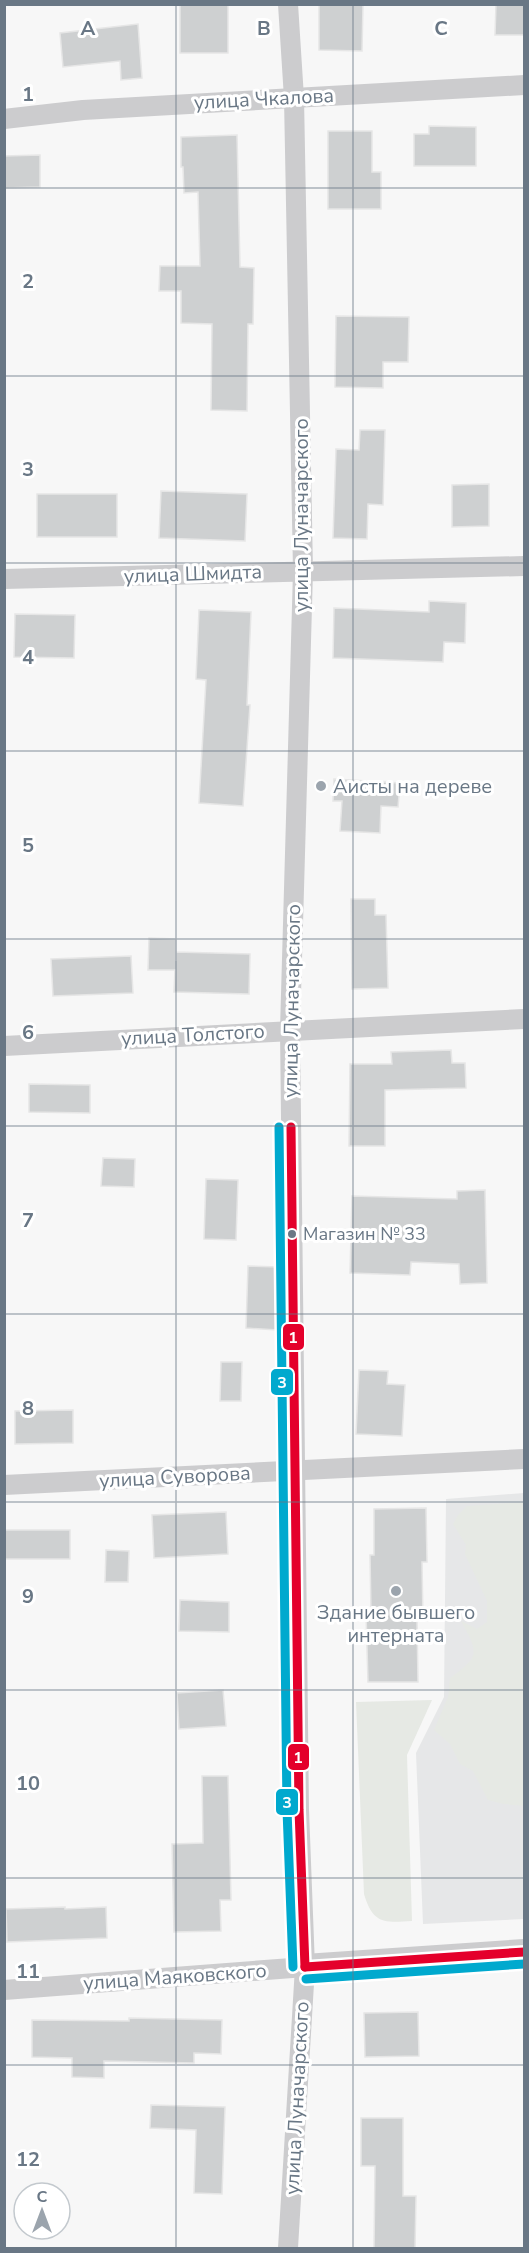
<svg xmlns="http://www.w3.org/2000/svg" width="529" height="2253" font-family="'Nunito Sans',sans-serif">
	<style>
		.built { fill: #e6e7e8 }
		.green { fill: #e6e9e4 }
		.building { fill: #ced0d1; stroke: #e6e6e6; stroke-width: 1.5 }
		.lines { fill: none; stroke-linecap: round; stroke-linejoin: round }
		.minor { stroke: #ccccce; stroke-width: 20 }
		.tertiary { stroke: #ccccce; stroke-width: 26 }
		.bus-1-casing { stroke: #fff; stroke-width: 14 }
		.bus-2-casing { stroke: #fff; stroke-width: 14 }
		.bus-1 { stroke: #e4002b; stroke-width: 9 }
		.bus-2 { stroke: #00a9ce; stroke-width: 9 }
		.grid { fill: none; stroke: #697785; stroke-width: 1.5; stroke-opacity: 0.55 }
		.poi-dot { fill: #9ba4ad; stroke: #fff; stroke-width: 2 }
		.bus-dot { fill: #697785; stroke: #fff; stroke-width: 2 }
		.labels { text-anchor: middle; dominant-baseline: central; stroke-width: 6; stroke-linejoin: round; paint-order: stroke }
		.bus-label { font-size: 18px; fill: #697785; stroke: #fff; text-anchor: start }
		.street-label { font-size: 20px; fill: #697785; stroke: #fff }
		.poi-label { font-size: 20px; fill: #697785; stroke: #fff; text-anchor: start }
		.grid-label { font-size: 20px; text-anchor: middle; font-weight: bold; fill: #697785; stroke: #fff; stroke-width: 6; stroke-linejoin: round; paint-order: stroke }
		.line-badge { stroke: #fff; stroke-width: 2 }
		.badge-label { font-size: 16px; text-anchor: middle; font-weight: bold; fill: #fff }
	</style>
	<rect width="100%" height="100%" fill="#f7f7f7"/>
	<polygon class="built" points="524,1493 524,1919 423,1924 416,1753 444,1697 446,1499"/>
	<g class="green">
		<path d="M524 1502V1806L504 1804 488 1800 473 1771 460 1764 450 1744 434 1730 448 1697 450 1678C481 1656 478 1652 461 1621L477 1629 487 1622V1601L465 1554 466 1545 453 1524 458 1515 467 1506Z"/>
		<path d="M432 1700 407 1755 412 1921C384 1923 373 1924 364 1894L356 1702Z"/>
	</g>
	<g class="building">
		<rect x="180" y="4" width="48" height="49"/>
		<polygon points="319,4 363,4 362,51 319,50"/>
		<polygon points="496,4 525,4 525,35 495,35"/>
		<polygon points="138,24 142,78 121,80 120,61 63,67 60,33"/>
		<polygon points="429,126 476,127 476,166 414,166 414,134 429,134"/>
		<polygon points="328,131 372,131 372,172 381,172 381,209 328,209"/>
		<polygon points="237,135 240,267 254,268 253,324 248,324 247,411 211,410 212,324 181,323 181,291 159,291 160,266 200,266 198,192 184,193 183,167 181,167 181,137"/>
		<polygon points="40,155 40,187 4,188 4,156"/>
		<polygon points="336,316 409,317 408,362 383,362 383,388 335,387"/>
		<polygon points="360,430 385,430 383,505 368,504 367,539 333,538 336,449 359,450"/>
		<polygon points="489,484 489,526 452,527 452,485"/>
		<polygon points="161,491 247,494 245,541 159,538"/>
		<rect x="37" y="494" width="80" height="43"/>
		<polygon points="429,601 466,603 465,643 444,642 443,662 333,658 334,608 429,612"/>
		<polygon points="199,610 251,612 247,705 250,705 243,806 199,803 206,680 196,679"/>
		<polygon points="15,614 75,615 74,658 14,657"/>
		<polygon points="334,779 400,783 398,807 381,806 380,833 340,831 342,801 333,801"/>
		<polygon points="351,899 375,899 375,915 386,915 388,988 352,989"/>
		<polygon points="149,938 176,939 176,961 176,952 250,954 249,994 174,992 175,970 148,970"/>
		<polygon points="131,956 133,993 53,996 51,959"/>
		<polygon points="451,1050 452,1063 465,1063 466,1088 385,1090 385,1146 349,1146 350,1064 392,1064 391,1052"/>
		<polygon points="29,1084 90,1085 90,1113 29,1112"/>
		<polygon points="103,1158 135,1159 134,1187 101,1186"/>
		<polygon points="206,1179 238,1180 236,1240 204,1239"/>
		<polygon points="485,1190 487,1283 460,1284 459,1264 411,1262 410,1275 350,1273 352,1196 457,1199 457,1191"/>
		<polygon points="248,1266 280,1267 277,1330 246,1328"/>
		<polygon points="221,1362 242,1362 241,1401 220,1401"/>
		<polygon points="359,1370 388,1371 387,1384 405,1385 402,1436 356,1434"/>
		<polygon points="73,1410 73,1443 15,1444 15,1411"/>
		<polygon points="426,1508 427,1562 422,1562 423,1621 417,1621 418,1682 368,1682 366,1613 371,1613 370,1555 374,1555 374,1509"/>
		<polygon points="226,1512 228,1554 154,1558 152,1515"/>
		<rect x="4" y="1530" width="66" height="29"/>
		<polygon points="106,1550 129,1551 128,1582 105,1582"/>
		<polygon points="180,1600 229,1602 229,1632 179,1631"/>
		<polygon points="223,1690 226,1726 179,1729 177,1693"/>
		<polygon points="202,1776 228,1776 231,1900 220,1900 221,1931 174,1932 172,1844 203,1843"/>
		<polygon points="65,1907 65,1909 106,1907 107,1938 7,1942 6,1909"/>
		<polygon points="418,2012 419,2056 365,2057 364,2013"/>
		<polygon points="129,2018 222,2020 221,2054 194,2053 194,2063 104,2061 104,2078 72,2077 72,2058 32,2057 32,2020 129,2021"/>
		<polygon points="151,2105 225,2107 222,2194 194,2193 196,2130 150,2128"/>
		<polygon points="361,2118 403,2118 403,2196 416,2196 415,2248 374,2248 375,2166 361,2166"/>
	</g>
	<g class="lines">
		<g class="minor">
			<polyline points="288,4 294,98 303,571 290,1030 299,1810 305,1967 288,2248"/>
			<polyline points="4,119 83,110 524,85"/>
			<polyline points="4,579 524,566"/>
			<polyline points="4,1046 524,1019"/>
			<polyline points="4,1485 524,1459"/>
			<polyline points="4,1990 305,1967"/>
		</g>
		<polyline class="tertiary" points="305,1967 524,1952"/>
		<defs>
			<g id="bus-1">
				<polyline points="291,1127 299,1810 305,1967"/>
				<polyline points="305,1967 524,1952"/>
			</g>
			<g id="bus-2">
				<polyline points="279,1127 287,1810 293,1967"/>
				<polyline points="306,1979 524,1964"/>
			</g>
		</defs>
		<use href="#bus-1" class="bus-1-casing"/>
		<use href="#bus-2" class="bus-2-casing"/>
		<use href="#bus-1" class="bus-1"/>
		<use href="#bus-2" class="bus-2"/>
	</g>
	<path class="grid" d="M176 4V2248M353 4V2248M4 188H524M4 376H524M4 563H524M4 751H524M4 939H524M4 1126H524M4 1314H524M4 1502H524M4 1690H524M4 1878H524M4 2065H524"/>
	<g class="poi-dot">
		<circle cx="321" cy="786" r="6"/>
		<circle cx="396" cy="1591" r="6"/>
	</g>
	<circle class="bus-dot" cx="292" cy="1234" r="5"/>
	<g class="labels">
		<g class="bus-label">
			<text x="303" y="1234">Магазин № 33</text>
		</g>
		<g class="street-label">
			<text transform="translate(264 99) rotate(-3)">улица Чкалова</text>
			<text transform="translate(301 515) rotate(-90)">улица Луначарского</text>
			<text transform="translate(193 574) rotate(-2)">улица Шмидта</text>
			<text transform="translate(292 1001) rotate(-89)">улица Луначарского</text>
			<text transform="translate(193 1035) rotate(-3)">улица Толстого</text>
			<text transform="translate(175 1477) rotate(-3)">улица Суворова</text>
			<text transform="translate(175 1977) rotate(-4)">улица Маяковского</text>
			<text transform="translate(297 2098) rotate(-87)">улица Луначарского</text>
		</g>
		<g class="poi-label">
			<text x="333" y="786">Аисты на дереве</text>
			<text x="396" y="1612" text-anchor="middle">Здание бывшего<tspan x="396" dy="23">интерната</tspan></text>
		</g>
	</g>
	<g class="grid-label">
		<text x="88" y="35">A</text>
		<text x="264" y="35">B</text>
		<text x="441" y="35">C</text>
		<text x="28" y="101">1</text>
		<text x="28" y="288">2</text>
		<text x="28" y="476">3</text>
		<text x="28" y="664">4</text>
		<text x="28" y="852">5</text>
		<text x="28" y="1039">6</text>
		<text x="28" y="1227">7</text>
		<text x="28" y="1415">8</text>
		<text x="28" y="1603">9</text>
		<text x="28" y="1790">10</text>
		<text x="28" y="1978">11</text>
		<text x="28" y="2166">12</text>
	</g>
	<g class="line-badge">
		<rect x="282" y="1323" width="23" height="28" rx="6" fill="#e4002b"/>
		<rect x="270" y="1368" width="24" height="28" rx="6" fill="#00a9ce"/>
		<rect x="287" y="1743" width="23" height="28" rx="6" fill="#e4002b"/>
		<rect x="275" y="1788" width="24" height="28" rx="6" fill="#00a9ce"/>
	</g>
	<g class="badge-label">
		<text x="293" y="1343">1</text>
		<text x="282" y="1388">3</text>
		<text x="298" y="1763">1</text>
		<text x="287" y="1808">3</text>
	</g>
	<rect width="529" height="2253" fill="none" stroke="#697785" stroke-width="12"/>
	<g transform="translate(42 2211)"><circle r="28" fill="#ffffff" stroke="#c3c9ce" stroke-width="1.5"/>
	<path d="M0-4.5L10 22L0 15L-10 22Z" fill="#9ba4ad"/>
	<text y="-9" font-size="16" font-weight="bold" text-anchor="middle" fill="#697785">С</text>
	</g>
</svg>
